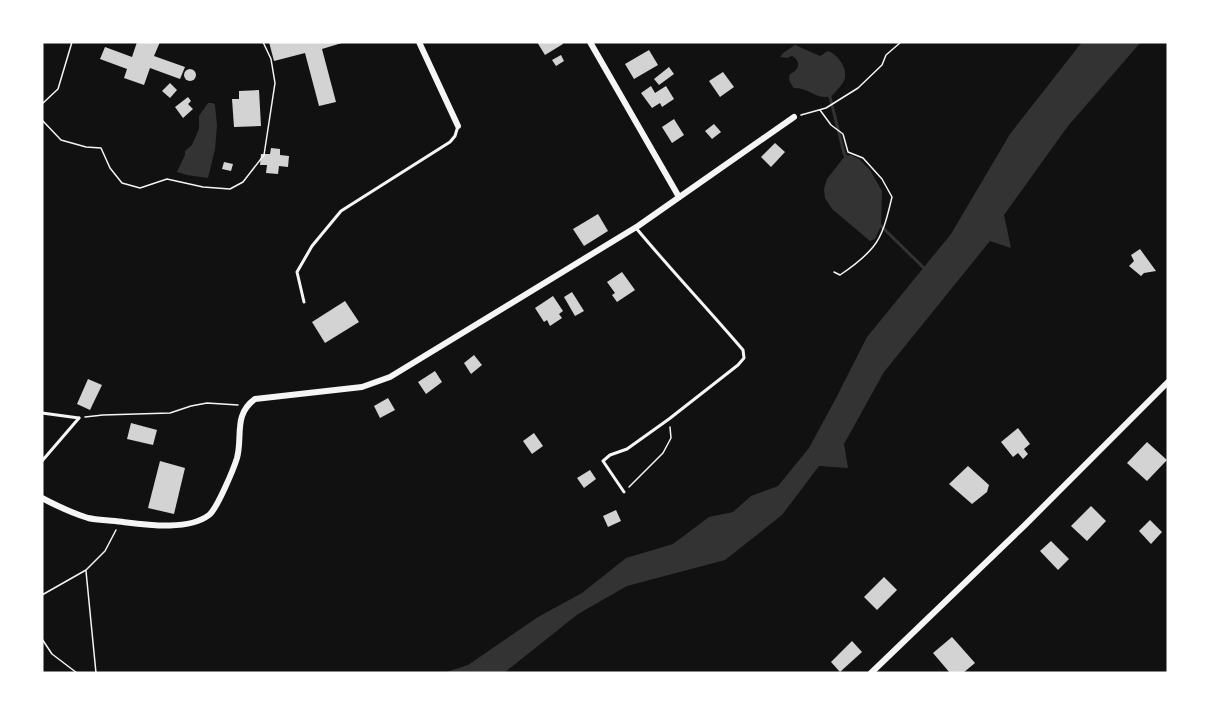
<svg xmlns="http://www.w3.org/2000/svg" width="1210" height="715" font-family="Inter,sans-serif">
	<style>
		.water { fill: #333 }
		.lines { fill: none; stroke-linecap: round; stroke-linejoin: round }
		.stream { stroke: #333; stroke-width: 3 }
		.building { fill: #d3d3d3 }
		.path { stroke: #f5f5f5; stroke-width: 1.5 }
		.service { stroke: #f5f5f5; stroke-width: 3 }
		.minor { stroke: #f5f5f5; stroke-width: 6 }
	</style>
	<rect width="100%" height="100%" fill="#111"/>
	<g class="water">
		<polygon points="1082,42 1141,42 1068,126 1004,215 1011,248 990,241 884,372 844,444 848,468 819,466 782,515 725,560 627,586 578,614 504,673 443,673 468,665 538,617 582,593 626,558 673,544 709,517 733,512 751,496 778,486 809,448 835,400 867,337 951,234 1010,134"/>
		<path d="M795 45 820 56 828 51C838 55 847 67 845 78 844 82 840 87 837 90 834 94 832 97 826 97 814 97 806 87 794 88 790 83 788 80 790 74 800 70 801 61 792 56L787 58 780 57 783 53Z"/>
		<polygon points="208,103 213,103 215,105 217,125 215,149 208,178 187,175 177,172 185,155 185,151 192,145 199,129 199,116"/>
		<polygon points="851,155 859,159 870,170 882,191 881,226 875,239 870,241 832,209 825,198 824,189 827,179 845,156"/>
	</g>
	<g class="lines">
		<g class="stream">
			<polyline points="828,94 830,97 844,153 847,159"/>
			<polyline points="879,224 926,270"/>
		</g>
	</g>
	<g class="building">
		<polygon points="137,42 160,42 154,56 185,67 180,79 150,68 144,85 124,78 127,69 100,59 105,47 132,57"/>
		<polygon points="269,42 345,42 322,49 336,102 319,106 305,53 274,61"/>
		<polygon points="537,42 562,42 563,44 545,55"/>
		<polygon points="649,50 658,65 634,79 625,64"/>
		<polygon points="561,55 564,61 556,66 552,60"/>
		<polygon points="669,67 674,74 659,85 654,79"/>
		<circle cx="190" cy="75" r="6"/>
		<polygon points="723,72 734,87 720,97 709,81"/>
		<polygon points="170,83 177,90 170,98 162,91"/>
		<polygon points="651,86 655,93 666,86 674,99 662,107 660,103 652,108 641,93"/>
		<polygon points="259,90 261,126 234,127 232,99 239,99 239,91"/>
		<polygon points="188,97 191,101 188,104 193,109 183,118 175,107"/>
		<polygon points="674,119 684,135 672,143 662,127"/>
		<polygon points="714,124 721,132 712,139 705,131"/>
		<polygon points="775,143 785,152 771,167 761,157"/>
		<polygon points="271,148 280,149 280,155 289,156 288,167 279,166 278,174 266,173 267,165 260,165 261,154 270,154"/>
		<polygon points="224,162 233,164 231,171 222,169"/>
		<polygon points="598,214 608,231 584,246 573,229"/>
		<polygon points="1140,249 1156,271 1144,273 1141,276 1129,266 1134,261 1131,255"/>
		<polygon points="622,272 635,290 617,302 612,295 615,293 607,282"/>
		<polygon points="572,292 584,311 575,316 564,297"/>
		<polygon points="553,296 563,311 559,314 562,318 550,326 547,320 544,322 535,308"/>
		<polygon points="345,301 359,322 325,343 312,322"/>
		<polygon points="474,355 482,365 471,374 464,363"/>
		<polygon points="435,371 442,382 426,394 418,382"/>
		<polygon points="88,379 102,385 90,410 77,404"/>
		<polygon points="388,398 395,410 380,418 374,406"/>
		<polygon points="131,423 157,430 153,445 127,439"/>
		<polygon points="1018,428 1030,444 1024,449 1028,454 1023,459 1018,453 1013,457 1001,442"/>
		<polygon points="534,433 543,446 532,454 523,441"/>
		<polygon points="1147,442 1167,460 1147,481 1127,463"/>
		<polygon points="160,461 185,468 174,514 148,508"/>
		<polygon points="968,466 989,485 987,492 972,504 949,484"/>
		<polygon points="590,470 596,479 584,488 577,478"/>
		<polygon points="1091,506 1106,521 1087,541 1071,526"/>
		<polygon points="616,510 621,521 608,527 603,516"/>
		<polygon points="1150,520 1162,532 1151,544 1139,531"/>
		<polygon points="1051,541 1069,559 1058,570 1040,551"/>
		<polygon points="884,577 897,590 877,610 864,597"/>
		<polygon points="952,637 975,663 963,673 950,673 933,653"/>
		<polygon points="852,641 862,652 840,672 831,662"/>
	</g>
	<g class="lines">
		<g class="path">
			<polyline points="42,104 58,89 72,42"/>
			<path d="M820 110 831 125 843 134 848 152 863 158 882 179 892 197C888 213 884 234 873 247 864 258 852 267 840 275L834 272"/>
			<polyline points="801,115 826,108 858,88 882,65 886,55 901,42"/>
			<polyline points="42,120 61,140 86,147 101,148 110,168 122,183 140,188 167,179 203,187 230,189 243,182 264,155 275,83 271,59 263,42"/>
			<polyline points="85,417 103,415 170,413 191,406 207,403 238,405"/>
			<polyline points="629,487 663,453 671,438 670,427"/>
			<polyline points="86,571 96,673"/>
			<polyline points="42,595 86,570 105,551 116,530"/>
			<polyline points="42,639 52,654 77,673"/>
		</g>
		<g class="service">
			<polyline points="304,302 297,272 312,246 341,211 450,142 455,136 458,126"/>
			<polyline points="42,413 79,418"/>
			<polyline points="42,461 79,418"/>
			<path d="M624 492 603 461 610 455 627 449 669 419 738 365 744 358 743 350C708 309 671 270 636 228"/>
		</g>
		<g class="minor">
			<polyline points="419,42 458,126"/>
			<polyline points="590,42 679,197"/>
			<path d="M42 498C57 506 72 513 88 518 97 520 107 520 115 521 142 524 187 532 209 515 217 509 234 468 237 458 243 436 233 415 255 399L362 387 390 377 638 226 794 117"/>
			<polyline points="871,673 1025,525 1168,382"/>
		</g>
	</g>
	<rect width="1210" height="715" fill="none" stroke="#ffffff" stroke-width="87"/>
</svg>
